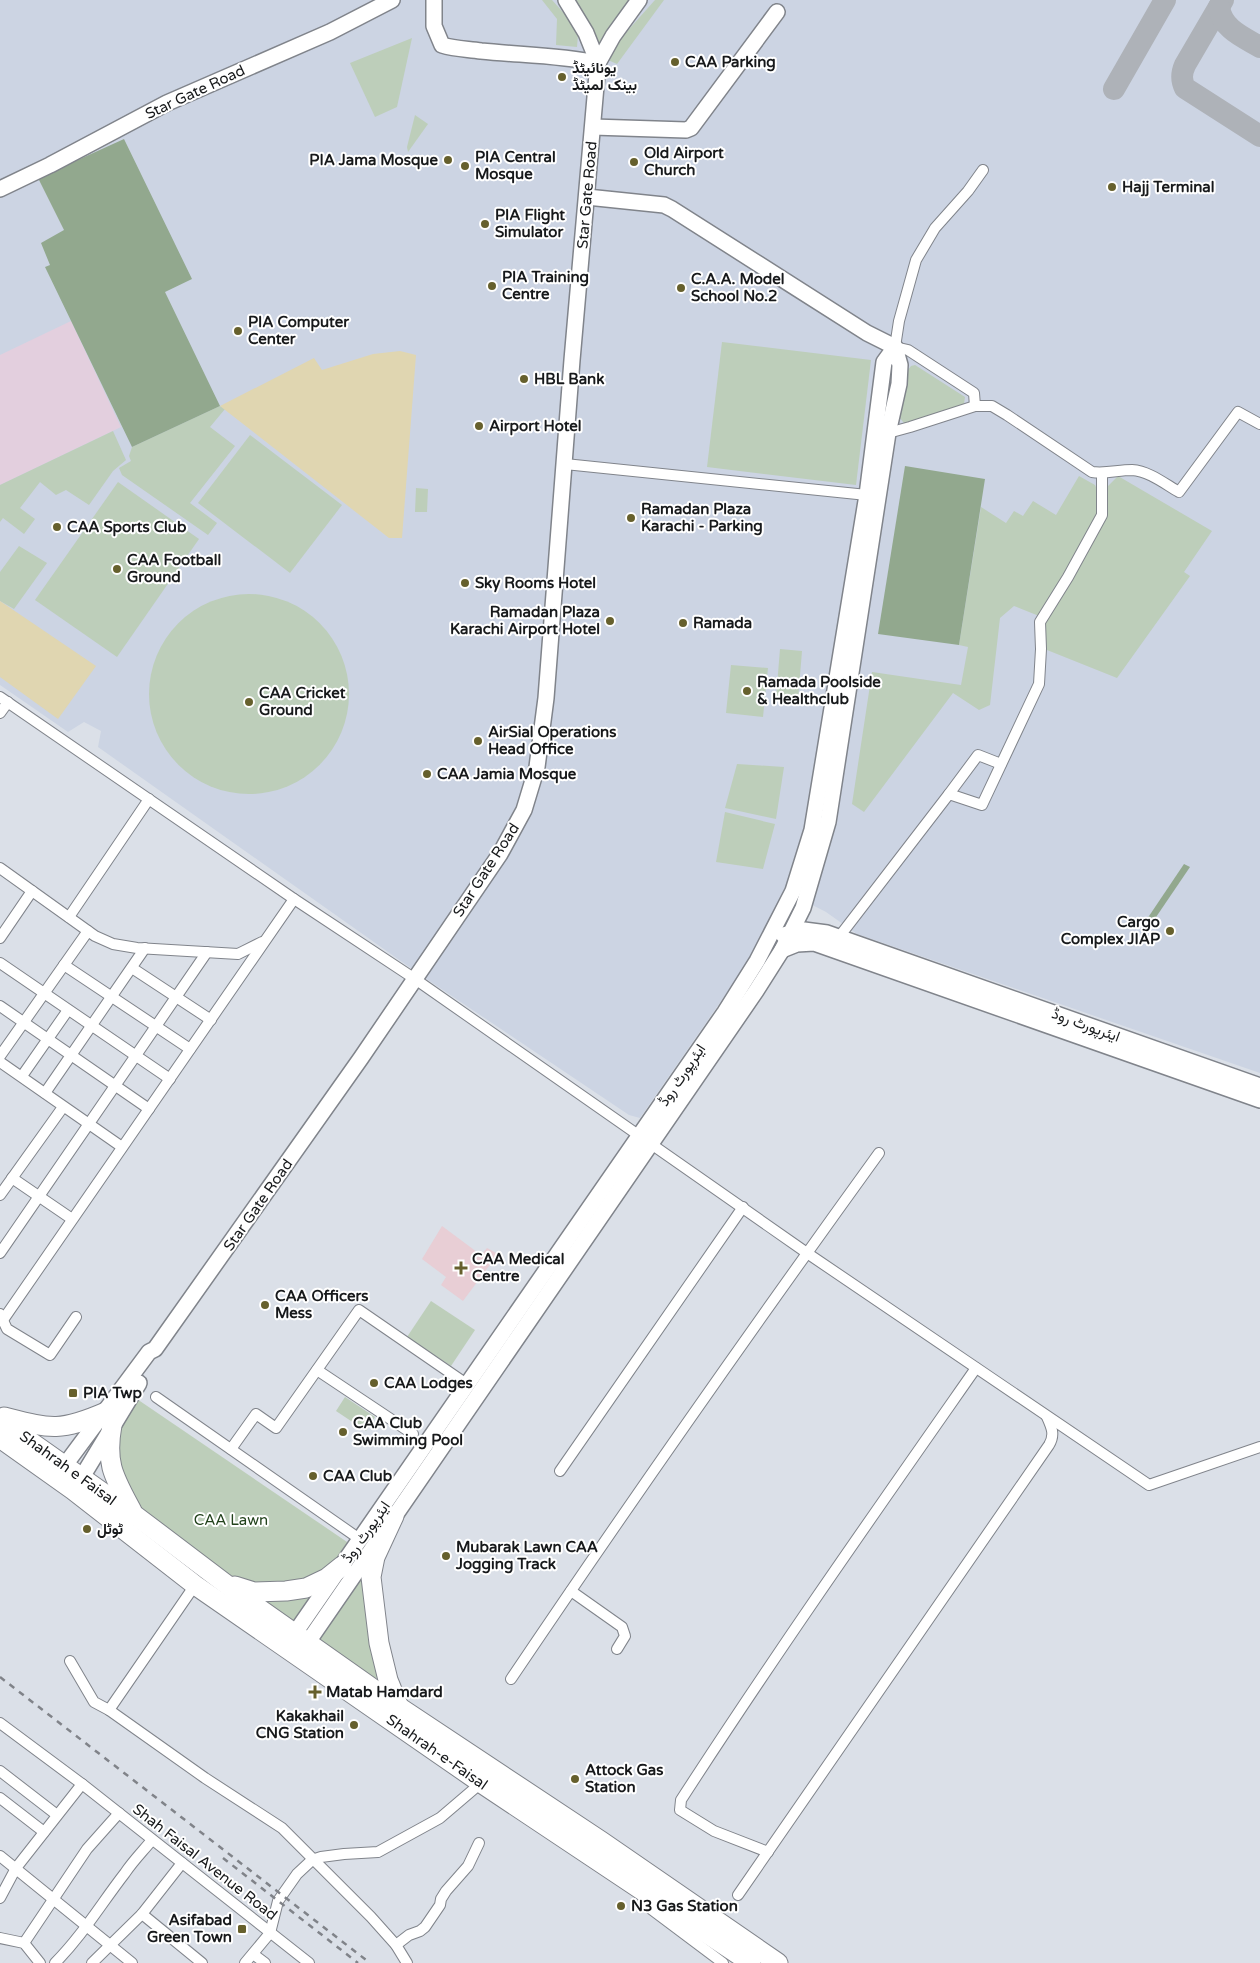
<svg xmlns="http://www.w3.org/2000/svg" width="1260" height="1963" font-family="'Varela Round',Vazirmatn,sans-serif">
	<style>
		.built { fill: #ccd4e3 }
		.industrial { fill: #e3cfde }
		.medical { fill: #e8ced5 }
		.green { fill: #bdceba }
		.forest { fill: #92a88e }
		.sand { fill: #e0d6b1 }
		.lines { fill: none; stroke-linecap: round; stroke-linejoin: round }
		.taxiway { stroke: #aeb2b8; stroke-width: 22 }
		.street-casing { stroke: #80848b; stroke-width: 12 }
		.secondary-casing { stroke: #80848b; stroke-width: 18 }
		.highway-casing { stroke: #80848b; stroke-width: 21 }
		.street { stroke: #fff; stroke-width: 10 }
		.secondary { stroke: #fff; stroke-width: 15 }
		.highway { stroke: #fff; stroke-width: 19 }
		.rail { stroke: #808389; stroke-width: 2.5; stroke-dasharray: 6 6; stroke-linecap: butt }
		.poi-dot { fill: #66602d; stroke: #fff; stroke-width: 2 }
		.labels { text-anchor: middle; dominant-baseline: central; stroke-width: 4; stroke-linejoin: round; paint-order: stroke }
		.poi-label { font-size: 15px; font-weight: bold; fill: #17191b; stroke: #fff; text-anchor: start }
		.street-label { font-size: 15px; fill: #17191b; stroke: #fff }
		.park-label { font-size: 15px; fill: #21411b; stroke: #fff }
	</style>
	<rect width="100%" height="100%" fill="#dbe0e8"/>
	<polygon class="built" points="0,0 1260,0 1260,1073 857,934 826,912 785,891 755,952 640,1118 629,1115 422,976 98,747 101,731 84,722 68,732 0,685"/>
	<polygon class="industrial" points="71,321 121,427 0,485 0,355"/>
	<polygon class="medical" points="442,1226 481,1255 487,1248 498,1254 463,1301 441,1285 446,1277 422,1259"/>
	<g class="green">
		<polygon points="542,0 552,0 570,20 578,35 577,47 556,45 557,19"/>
		<path d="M574 0H633L629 6 625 5 609 27 599 45H597C592 28 586 13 574 0Z"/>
		<polygon points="655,0 664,0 617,64 608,60 622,37"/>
		<polygon points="412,38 397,107 375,117 350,63"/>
		<polygon points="415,115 428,124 408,152 407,147"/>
		<polygon points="722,342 871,360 856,485 707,467"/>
		<polygon points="915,365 965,397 964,404 909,425 904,423 899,417 908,370 911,366"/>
		<polygon points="220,406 225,409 210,427 235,446 190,503 217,523 208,535 122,475 119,468 131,461 129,456 132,447"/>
		<polygon points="113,431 126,460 113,471 89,505 66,490 56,495 40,482 20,508 35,519 24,534 3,518 0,522 0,485"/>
		<polygon points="250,435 342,505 290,573 198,503"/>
		<polygon points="1079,476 1095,485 1100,496 1100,515 1066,576 1039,616 1014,606 1000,618 990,705 979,710 953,693 864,812 852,804 872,672 961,685 968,647 959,645 981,507 1006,523 1014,511 1023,516 1033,501 1056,515"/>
		<polygon points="1118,476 1212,531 1184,572 1190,576 1117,678 1047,650 1045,648 1043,626 1106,517 1105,489"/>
		<polygon points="118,482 199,539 117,657 35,600"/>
		<polygon points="416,488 428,489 427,512 415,512"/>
		<polygon points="19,546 47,563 14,609 0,601 0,572"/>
		<circle cx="249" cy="694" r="100"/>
		<polygon points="780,649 802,651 798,700 776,698"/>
		<polygon points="731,665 768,668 763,717 726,713"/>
		<polygon points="737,764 784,767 776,819 725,808"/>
		<polygon points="725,812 775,824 763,869 716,862"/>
		<polygon points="431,1301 475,1330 451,1366 407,1337"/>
		<polygon points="134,1397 350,1544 341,1557 328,1568 298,1583 247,1583 228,1574 144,1513 129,1495 116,1450 117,1434"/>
		<polygon points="345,1397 375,1417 366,1431 336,1411"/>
		<polygon points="364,1565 379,1676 375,1679 319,1640 316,1635"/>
		<polygon points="320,1589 293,1623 260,1601"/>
	</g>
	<g class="forest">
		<polygon points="124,139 192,279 165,292 220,406 132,447 45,267 50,265 41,243 64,230 38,178"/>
		<polygon points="905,466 985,479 959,645 878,634"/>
		<polygon points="1184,864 1190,867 1150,926 1145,922"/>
	</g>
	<g class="sand">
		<polygon points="400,351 416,355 402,538 389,538 220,406 314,358 322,370 373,354"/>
		<polygon points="0,601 96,666 58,719 0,677"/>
	</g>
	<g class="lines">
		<g class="taxiway">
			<path d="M1223 0 1185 65C1181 74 1181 80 1185 88L1260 136"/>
			<path d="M1219 7C1222 29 1243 37 1260 47"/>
			<polyline points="1114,89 1165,0"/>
		</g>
		<defs>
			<g id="street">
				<polyline points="975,406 974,393 908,350 895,347 899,321 916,260 935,228 968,191 983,170"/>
				<path d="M888 433 910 427 975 406H992L1007 415 1092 472C1106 474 1118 470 1132 470 1149 471 1165 484 1179 492L1238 412 1260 424"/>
				<polyline points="565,464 867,495"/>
				<polyline points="0,697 294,899 415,979 807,1253 1149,1485 1260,1447"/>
				<polyline points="0,713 8,702"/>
				<polyline points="949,794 978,755 1001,764"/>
				<polyline points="0,868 95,936 113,944 137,948 238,954 262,942"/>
				<polyline points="69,917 149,799"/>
				<polyline points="839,937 949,794 982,805 1039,684 1041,649 1040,622 1068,577 1102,515 1102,474"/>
				<polyline points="0,938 32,891"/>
				<polyline points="0,963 170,1079"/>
				<polyline points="64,965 190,1049"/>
				<polyline points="132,968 211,1020"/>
				<polyline points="0,1006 149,1109"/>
				<polyline points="0,1056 88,931"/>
				<polyline points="0,1062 122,1147"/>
				<polyline points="22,1076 68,1010"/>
				<polyline points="45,1093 145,948"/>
				<polyline points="12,1178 72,1219"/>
				<polyline points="0,1195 63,1107"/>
				<polyline points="0,1253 207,952"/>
				<polyline points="0,1314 7,1329 50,1355 76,1317"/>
				<polyline points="3,1320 294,899"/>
				<polyline points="317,1370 413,1434"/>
				<polyline points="156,1397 361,1540"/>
				<polyline points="231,1449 256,1414 276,1428 359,1310 468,1385"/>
				<polyline points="560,1471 743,1207"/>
				<polyline points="571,1591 622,1627 625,1636 617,1649"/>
				<polyline points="70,1661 94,1702 109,1710 205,1778 282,1828 371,1917 396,1945 407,1963"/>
				<path d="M511 1679C631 1501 754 1326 879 1153"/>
				<polyline points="109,1710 195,1585"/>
				<polyline points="0,1723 82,1784 309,1963"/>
				<polyline points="0,1771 57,1815"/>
				<polyline points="0,1798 44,1832"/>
				<path d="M768 1852 714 1831 680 1810 681 1800C776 1653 876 1511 976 1368"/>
				<polyline points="0,1856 132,1963"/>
				<path d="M738 1895 1049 1445C1055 1435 1052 1428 1047 1417"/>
				<polyline points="0,1898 16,1868 82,1784"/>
				<polyline points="643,1903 723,1963"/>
				<polyline points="142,1914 202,1963"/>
				<polyline points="0,1938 24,1943 40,1963"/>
				<polyline points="24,1943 87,1849 119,1813"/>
				<polyline points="396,1945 409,1935 420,1931 425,1927 440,1905 441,1899 446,1891 468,1866 479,1843"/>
				<polyline points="253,1954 265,1963"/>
				<path d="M55 1963C82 1936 101 1904 125 1873 133 1861 143 1851 152 1840"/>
				<polyline points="92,1963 142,1914 182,1863"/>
				<polyline points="245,1963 270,1933 278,1901 297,1874 312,1860 321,1857 344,1854 378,1852 440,1818 481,1783"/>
			</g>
			<g id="secondary">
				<path d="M434 0V26L442 45C455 49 468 49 481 51 520 55 559 55 598 63"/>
				<polyline points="566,0 586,33 598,63"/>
				<polyline points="593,127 686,130 691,128 777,12"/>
				<polyline points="0,189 50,165 167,103 330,32 392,0"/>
				<polyline points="783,935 804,930 827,933 1260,1086"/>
				<polyline points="782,950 797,944 814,943 1260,1100"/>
				<polyline points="65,1465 149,1352 155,1349 361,1058 500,854 524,810 537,767 546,698 572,360 598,63 613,36 639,0"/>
				<polyline points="82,1477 139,1383"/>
				<polyline points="295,1633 725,1012 757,961 793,891 812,830 867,495 884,362 895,347"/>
				<polyline points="308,1642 756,991 782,950 803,908 828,822 888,433 899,384 900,365 895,347 867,333 672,209 664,205 587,197"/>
			</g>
			<g id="highway">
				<path d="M4 1417C51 1429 60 1432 106 1412"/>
				<polyline points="0,1420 136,1516 243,1597 399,1707 601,1841 778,1963"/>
				<path d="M112 1425C105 1464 114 1477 132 1511"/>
				<polyline points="0,1438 73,1490 195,1585 481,1783 751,1963"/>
				<polyline points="394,1516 375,1557 371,1577 379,1643 388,1680 399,1707"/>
				<polyline points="235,1586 254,1592 286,1591 306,1588 327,1578 342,1566"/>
			</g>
		</defs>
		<use href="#street" class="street-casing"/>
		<use href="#secondary" class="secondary-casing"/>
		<use href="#highway" class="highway-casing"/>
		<use href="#street" class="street"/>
		<use href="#secondary" class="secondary"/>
		<use href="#highway" class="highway"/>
		<g class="rail">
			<polyline points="0,1677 370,1963"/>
			<polyline points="223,1858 358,1963"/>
		</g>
	</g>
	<g class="poi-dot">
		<circle cx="675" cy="62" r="5"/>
		<circle cx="562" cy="77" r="5"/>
		<circle cx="448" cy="160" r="5"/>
		<circle cx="634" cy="162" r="5"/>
		<circle cx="465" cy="166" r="5"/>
		<circle cx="1112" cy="187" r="5"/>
		<circle cx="485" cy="224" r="5"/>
		<circle cx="492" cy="286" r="5"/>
		<circle cx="681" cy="288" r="5"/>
		<circle cx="238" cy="331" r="5"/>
		<circle cx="524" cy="379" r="5"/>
		<circle cx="479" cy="426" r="5"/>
		<circle cx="631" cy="518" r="5"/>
		<circle cx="57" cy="527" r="5"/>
		<circle cx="117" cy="569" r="5"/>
		<circle cx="465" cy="583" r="5"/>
		<circle cx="610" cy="621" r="5"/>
		<circle cx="683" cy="623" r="5"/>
		<circle cx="747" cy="691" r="5"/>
		<circle cx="249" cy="702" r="5"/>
		<circle cx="478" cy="741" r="5"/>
		<circle cx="427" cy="774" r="5"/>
		<circle cx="1170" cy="931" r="5"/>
		<path d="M458.5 1260.5h5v5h5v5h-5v5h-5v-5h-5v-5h5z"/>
		<circle cx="265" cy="1305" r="5"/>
		<circle cx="374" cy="1383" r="5"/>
		<rect x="68" y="1388" width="10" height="10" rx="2.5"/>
		<circle cx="343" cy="1432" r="5"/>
		<circle cx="313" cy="1476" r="5"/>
		<circle cx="87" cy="1529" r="5"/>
		<circle cx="446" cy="1556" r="5"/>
		<path d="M312.5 1684.5h5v5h5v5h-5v5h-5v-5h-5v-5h5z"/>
		<circle cx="354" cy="1725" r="5"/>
		<circle cx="575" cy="1779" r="5"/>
		<circle cx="621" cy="1906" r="5"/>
		<rect x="237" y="1924" width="10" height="10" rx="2.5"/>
	</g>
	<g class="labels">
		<g class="poi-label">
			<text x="685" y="62">CAA Parking</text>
			<text x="572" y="68">یونائیٹڈ<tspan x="572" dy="17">بینک لمیٹڈ</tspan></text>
			<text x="644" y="153">Old Airport<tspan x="644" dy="17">Church</tspan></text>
			<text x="475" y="157">PIA Central<tspan x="475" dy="17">Mosque</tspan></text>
			<text x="438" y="160" text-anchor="end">PIA Jama Mosque</text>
			<text x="1122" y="187">Hajj Terminal</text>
			<text x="495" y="215">PIA Flight<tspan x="495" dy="17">Simulator</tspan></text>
			<text x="502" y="277">PIA Training<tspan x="502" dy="17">Centre</tspan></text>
			<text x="691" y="279">C.A.A. Model<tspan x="691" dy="17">School No.2</tspan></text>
			<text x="248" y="322">PIA Computer<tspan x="248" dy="17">Center</tspan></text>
			<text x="534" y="379">HBL Bank</text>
			<text x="489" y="426">Airport Hotel</text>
			<text x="641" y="509">Ramadan Plaza<tspan x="641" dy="17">Karachi - Parking</tspan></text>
			<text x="67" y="527">CAA Sports Club</text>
			<text x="127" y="560">CAA Football<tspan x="127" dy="17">Ground</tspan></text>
			<text x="475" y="583">Sky Rooms Hotel</text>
			<text x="600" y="612" text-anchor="end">Ramadan Plaza<tspan x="600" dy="17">Karachi Airport Hotel</tspan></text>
			<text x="693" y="623">Ramada</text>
			<text x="757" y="682">Ramada Poolside<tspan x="757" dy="17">&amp; Healthclub</tspan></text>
			<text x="259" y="693">CAA Cricket<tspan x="259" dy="17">Ground</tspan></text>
			<text x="488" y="732">AirSial Operations<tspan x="488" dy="17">Head Office</tspan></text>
			<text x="437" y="774">CAA Jamia Mosque</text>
			<text x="1160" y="922" text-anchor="end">Cargo<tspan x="1160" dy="17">Complex JIAP</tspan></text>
			<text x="472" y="1259">CAA Medical<tspan x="472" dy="17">Centre</tspan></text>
			<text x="275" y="1296">CAA Officers<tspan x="275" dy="17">Mess</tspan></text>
			<text x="384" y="1383">CAA Lodges</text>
			<text x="83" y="1393">PIA Twp</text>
			<text x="353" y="1423">CAA Club<tspan x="353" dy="17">Swimming Pool</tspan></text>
			<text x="323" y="1476">CAA Club</text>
			<text x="97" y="1529">ٹوٹل</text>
			<text x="456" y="1547">Mubarak Lawn CAA<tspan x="456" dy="17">Jogging Track</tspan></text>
			<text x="326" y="1692">Matab Hamdard</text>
			<text x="344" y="1716" text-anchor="end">Kakakhail<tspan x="344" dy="17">CNG Station</tspan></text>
			<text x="585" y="1770">Attock Gas<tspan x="585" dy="17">Station</tspan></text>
			<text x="631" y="1906">N3 Gas Station</text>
			<text x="232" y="1920" text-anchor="end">Asifabad<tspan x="232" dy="17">Green Town</tspan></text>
		</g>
		<g class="street-label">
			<text transform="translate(195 92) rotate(-25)">Star Gate Road</text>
			<text transform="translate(587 195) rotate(-85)">Star Gate Road</text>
			<text transform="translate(486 870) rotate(-57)">Star Gate Road</text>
			<text transform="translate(1086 1025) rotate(20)">ایئرپورٹ روڈ</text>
			<text transform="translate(682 1075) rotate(-56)">ایئرپورٹ روڈ</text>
			<text transform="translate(258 1205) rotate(-55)">Star Gate Road</text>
			<text transform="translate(68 1468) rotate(36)">Shahrah e Faisal</text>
			<text transform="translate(366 1532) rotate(-55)">ایئرپورٹ روڈ</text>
			<text transform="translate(437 1752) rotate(35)">Shahrah-e-Faisal</text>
			<text transform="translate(205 1862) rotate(38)">Shah Faisal Avenue Road</text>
		</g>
		<g class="park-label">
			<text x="231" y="1520">CAA Lawn</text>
		</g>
	</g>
</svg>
